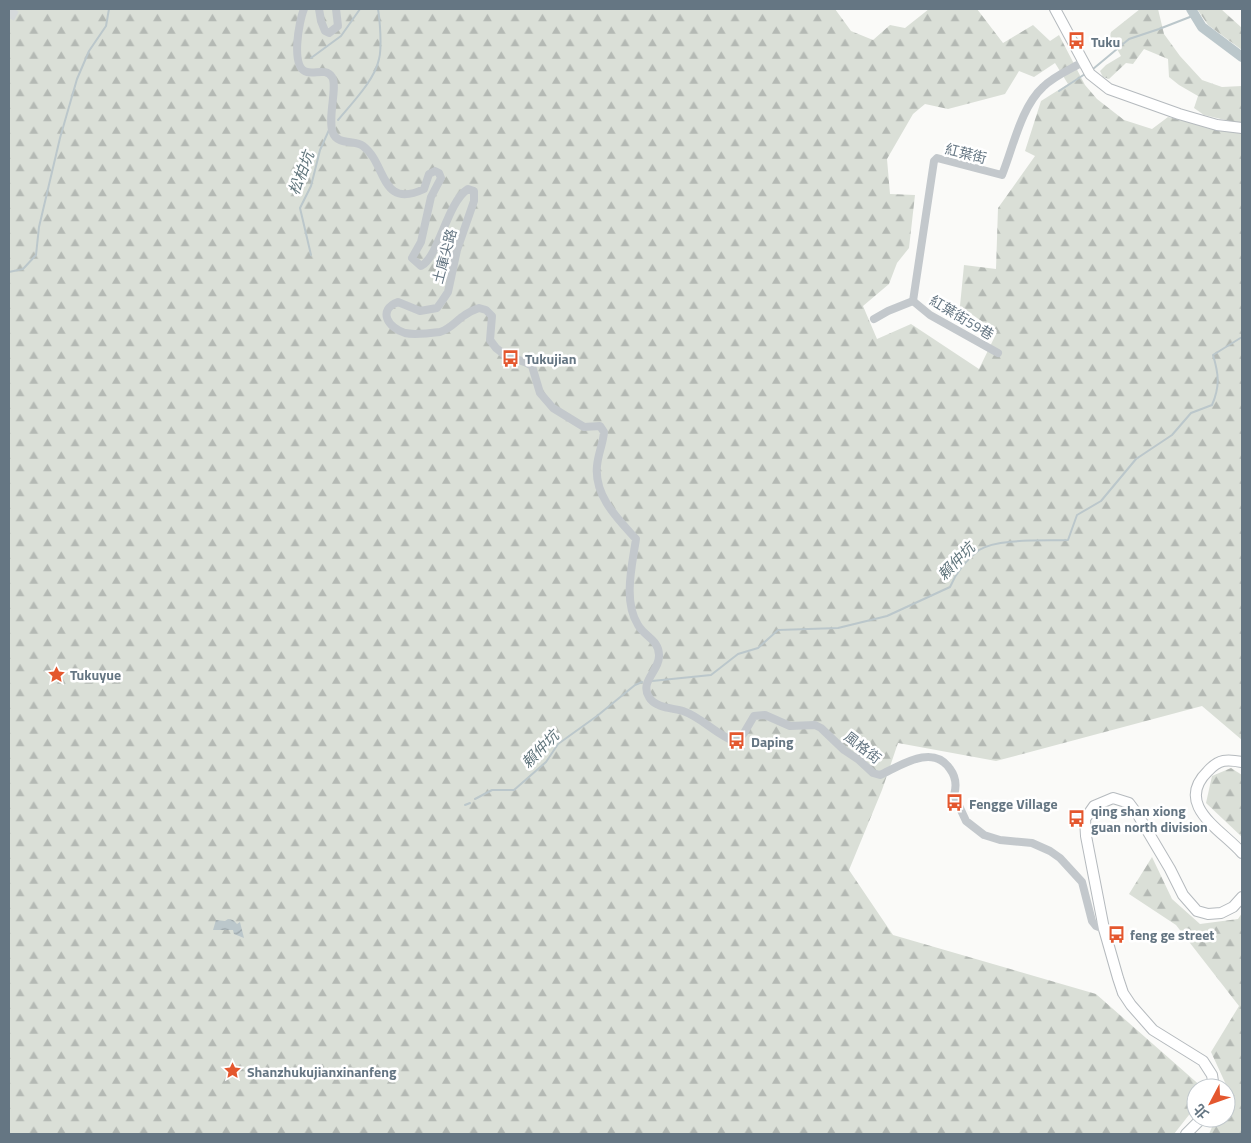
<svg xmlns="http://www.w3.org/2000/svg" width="1251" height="1143" font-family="'Titillium Web','Noto Sans TC',sans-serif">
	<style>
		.forest { fill: url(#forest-firs); fill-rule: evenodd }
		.water { fill: url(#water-waves) }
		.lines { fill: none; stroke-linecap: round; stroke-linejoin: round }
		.stream { stroke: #bbc7cb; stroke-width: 2 }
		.river { stroke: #bbc7cb; stroke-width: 10 }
		.highway-tunnel { stroke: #d5d9db; stroke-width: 11; stroke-dasharray: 11 5.5; stroke-linecap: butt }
		.major-casing { stroke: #b5babe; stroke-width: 12 }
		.minor { stroke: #c3c8cc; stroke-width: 8 }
		.major { stroke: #fff; stroke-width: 10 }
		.labels { text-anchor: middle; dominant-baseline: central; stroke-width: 5; stroke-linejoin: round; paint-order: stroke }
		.poi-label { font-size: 14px; font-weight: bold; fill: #657683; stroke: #fff; text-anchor: start }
		.street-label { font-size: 14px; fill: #657683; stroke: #fff }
		.water-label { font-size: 15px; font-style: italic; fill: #60757c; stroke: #fff }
	</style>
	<defs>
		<pattern id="forest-firs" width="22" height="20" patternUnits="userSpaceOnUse" patternTransform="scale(1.25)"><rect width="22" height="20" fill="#dadfd7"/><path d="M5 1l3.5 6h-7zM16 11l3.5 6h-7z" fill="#b4b9b4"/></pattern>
		<pattern id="water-waves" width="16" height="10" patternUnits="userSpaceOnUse" patternTransform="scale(1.25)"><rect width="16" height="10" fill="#bbc7cb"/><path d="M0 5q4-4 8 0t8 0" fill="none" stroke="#9ca6aa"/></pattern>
	</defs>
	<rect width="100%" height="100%" fill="#fafaf8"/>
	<g class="forest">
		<path d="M9 9H835L851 31 873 40 890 25 905 28 929 9H977L1003 43 1033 25 1050 41 1059 35 1085 85 1097 99 1124 120 1152 129 1168 117 1242 134V740L1202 706 996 761 898 743 882 790 849 870 893 935 1096 994 1203 1088H1196V1106L1174 1134H9ZM1055 63 1068 84 1041 101 1025 151 1035 156 998 208 996 269 964 265 960 306 997 332 979 369 911 324 877 339 863 306 889 284 897 263 909 248 915 195 890 194 887 159 913 114 925 104 948 109 1005 94 1019 71 1034 77Z"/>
		<polygon points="1140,9 1158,9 1164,34 1180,56 1202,80 1222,87 1242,86 1242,124 1204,115 1194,108 1198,96 1179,85 1169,77 1168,59 1144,49 1133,64 1126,63 1109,79 1103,77 1100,71 1106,65 1121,56 1110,37 1111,32"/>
		<polygon points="1197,9 1221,9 1242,28 1242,50 1208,25"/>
		<polygon points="1231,768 1242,775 1242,837 1206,803 1212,776"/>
		<polygon points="1152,857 1172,899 1200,924 1238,919 1242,913 1242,1134 1209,1134 1216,1118 1226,1118 1226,1094 1228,1089 1211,1052 1239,1006 1176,925 1129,894"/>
	</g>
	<polygon class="water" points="228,919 233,920 237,924 240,922 244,938 234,934 233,930 213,930 216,920 225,921"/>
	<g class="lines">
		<g class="stream">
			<polyline points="311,58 341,36 360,9"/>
			<polyline points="1093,69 1129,39 1159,29 1195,15"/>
			<polyline points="1059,91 1085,74"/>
			<path d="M338 120C351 104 375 80 379 59 382 48 380 21 378 9"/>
			<polyline points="311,255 300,208 311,186 320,150 329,130"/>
			<polyline points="9,272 23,269 36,255 39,227 60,138 77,79 89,51 106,26 109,9"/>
			<path d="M652 681 711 675 738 654 758 648 778 630 838 628 887 616 950 587C956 573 967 559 979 550 997 538 1046 541 1068 540L1077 515 1101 501 1136 459 1172 435 1191 413 1212 405C1220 386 1219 375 1213 355L1242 337"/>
			<polyline points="475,799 492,790 514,790 546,762 558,744 597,716 635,685 642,682"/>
			<polyline points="465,805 470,803"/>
		</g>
		<polyline class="river" points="1191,9 1202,27 1242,57"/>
		<polyline class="highway-tunnel" points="9,18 14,9"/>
		<defs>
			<g id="major">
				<polyline points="1055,9 1090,74 1109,89 1179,114 1217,125 1242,128"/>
				<path d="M1242 762C1227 759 1219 759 1208 771 1173 805 1222 830 1242 853"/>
				<polyline points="1214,1088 1212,1075 1203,1061 1153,1030 1131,1005 1123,993 1118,978 1104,929 1086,836 1085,819 1094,806 1113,798 1129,803 1138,815 1170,869 1183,895 1197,911 1208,914 1221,913 1233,907 1242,897"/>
				<polyline points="1186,1134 1202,1118"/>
			</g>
		</defs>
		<use href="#major" class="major-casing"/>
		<g class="minor">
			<path d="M304 9C299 21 290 68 307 72 316 74 326 68 332 77 338 86 327 119 333 133 337 145 355 140 363 146 387 164 380 210 424 189L429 174 435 171 439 173 441 178 431 197 421 242 412 258 421 266C439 257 447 202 468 189L474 191V201L457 250 448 292 442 301 437 308 420 311 398 302C377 310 388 328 405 333 413 335 432 333 440 332 450 329 454 323 462 317 467 313 473 310 479 308L486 310 492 316 490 340 496 348 505 355 527 363 532 366 540 393 553 408 584 427 600 426 604 432C603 444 598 454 597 466 594 496 618 519 636 539 632 566 623 601 638 625 645 637 659 640 659 655 660 671 639 681 649 697 655 708 673 708 683 711 703 718 716 735 736 742L744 733 754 716 765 715 790 726 815 725 821 728 844 750 859 760 873 773 880 775C900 766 933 743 950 769 956 777 957 785 954 795L966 821 984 835 1000 840 1032 843 1050 851 1060 858 1082 882 1092 921 1096 926 1104 929"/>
			<polyline points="319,9 321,21 325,31 329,33 338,26 336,9"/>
			<path d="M913 301 934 161 937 158 1002 175C1013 148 1021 107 1043 87 1054 76 1069 70 1083 62"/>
			<polyline points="913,301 930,315 998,353"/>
			<polyline points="874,319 888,311 913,301"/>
		</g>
		<use href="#major" class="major"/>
	</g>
	<defs>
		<symbol id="bus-bare" viewBox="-9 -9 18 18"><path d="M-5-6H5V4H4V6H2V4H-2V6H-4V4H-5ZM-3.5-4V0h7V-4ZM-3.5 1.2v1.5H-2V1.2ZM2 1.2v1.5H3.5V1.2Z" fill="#e4572e" stroke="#fff" stroke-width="2.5" paint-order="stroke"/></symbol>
		<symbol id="sight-bare" viewBox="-9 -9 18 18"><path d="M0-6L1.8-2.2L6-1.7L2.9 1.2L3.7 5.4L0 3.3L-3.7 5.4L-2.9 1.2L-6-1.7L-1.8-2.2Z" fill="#e4572e" stroke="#fff" stroke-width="2.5" paint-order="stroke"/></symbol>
	</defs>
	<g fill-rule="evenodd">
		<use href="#bus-bare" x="1064" y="28" width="25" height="25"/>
		<use href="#bus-bare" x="498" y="346" width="25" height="25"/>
		<use href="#sight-bare" x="44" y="662" width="25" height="25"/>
		<use href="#bus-bare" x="724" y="728" width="25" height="25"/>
		<use href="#bus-bare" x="942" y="790" width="25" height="25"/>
		<use href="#bus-bare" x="1064" y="806" width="25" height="25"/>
		<use href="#bus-bare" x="1104" y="922" width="25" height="25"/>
		<use href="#sight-bare" x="220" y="1058" width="25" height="25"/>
	</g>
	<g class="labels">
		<g class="poi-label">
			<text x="1091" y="41">Tuku</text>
			<text x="525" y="358">Tukujian</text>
			<text x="70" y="674">Tukuyue</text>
			<text x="751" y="741">Daping</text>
			<text x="969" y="803">Fengge Village</text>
			<text x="1091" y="810">qing shan xiong<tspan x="1091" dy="16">guan north division</tspan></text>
			<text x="1130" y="934">feng ge street</text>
			<text x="247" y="1071">Shanzhukujianxinanfeng</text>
		</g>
		<g class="street-label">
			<text transform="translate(966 153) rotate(14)">紅葉街</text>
			<text transform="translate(444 256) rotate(-75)">土庫尖路</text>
			<text transform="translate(962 317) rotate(31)">紅葉街59巷</text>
			<text transform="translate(863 747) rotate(38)">風格街</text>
		</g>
		<g class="water-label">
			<text transform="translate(301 173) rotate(-69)">松柏坑</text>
			<text transform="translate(956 561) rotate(-46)">賴仲坑</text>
			<text transform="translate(540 749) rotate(-46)">賴仲坑</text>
		</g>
	</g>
	<rect width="1251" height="1143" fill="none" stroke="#657683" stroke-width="20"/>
	<g transform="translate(1211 1103) rotate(229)"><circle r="24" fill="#ffffff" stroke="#c1c8cd"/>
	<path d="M0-4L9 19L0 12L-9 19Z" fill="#e4572e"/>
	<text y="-8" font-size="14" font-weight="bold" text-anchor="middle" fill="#657683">北</text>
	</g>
</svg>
